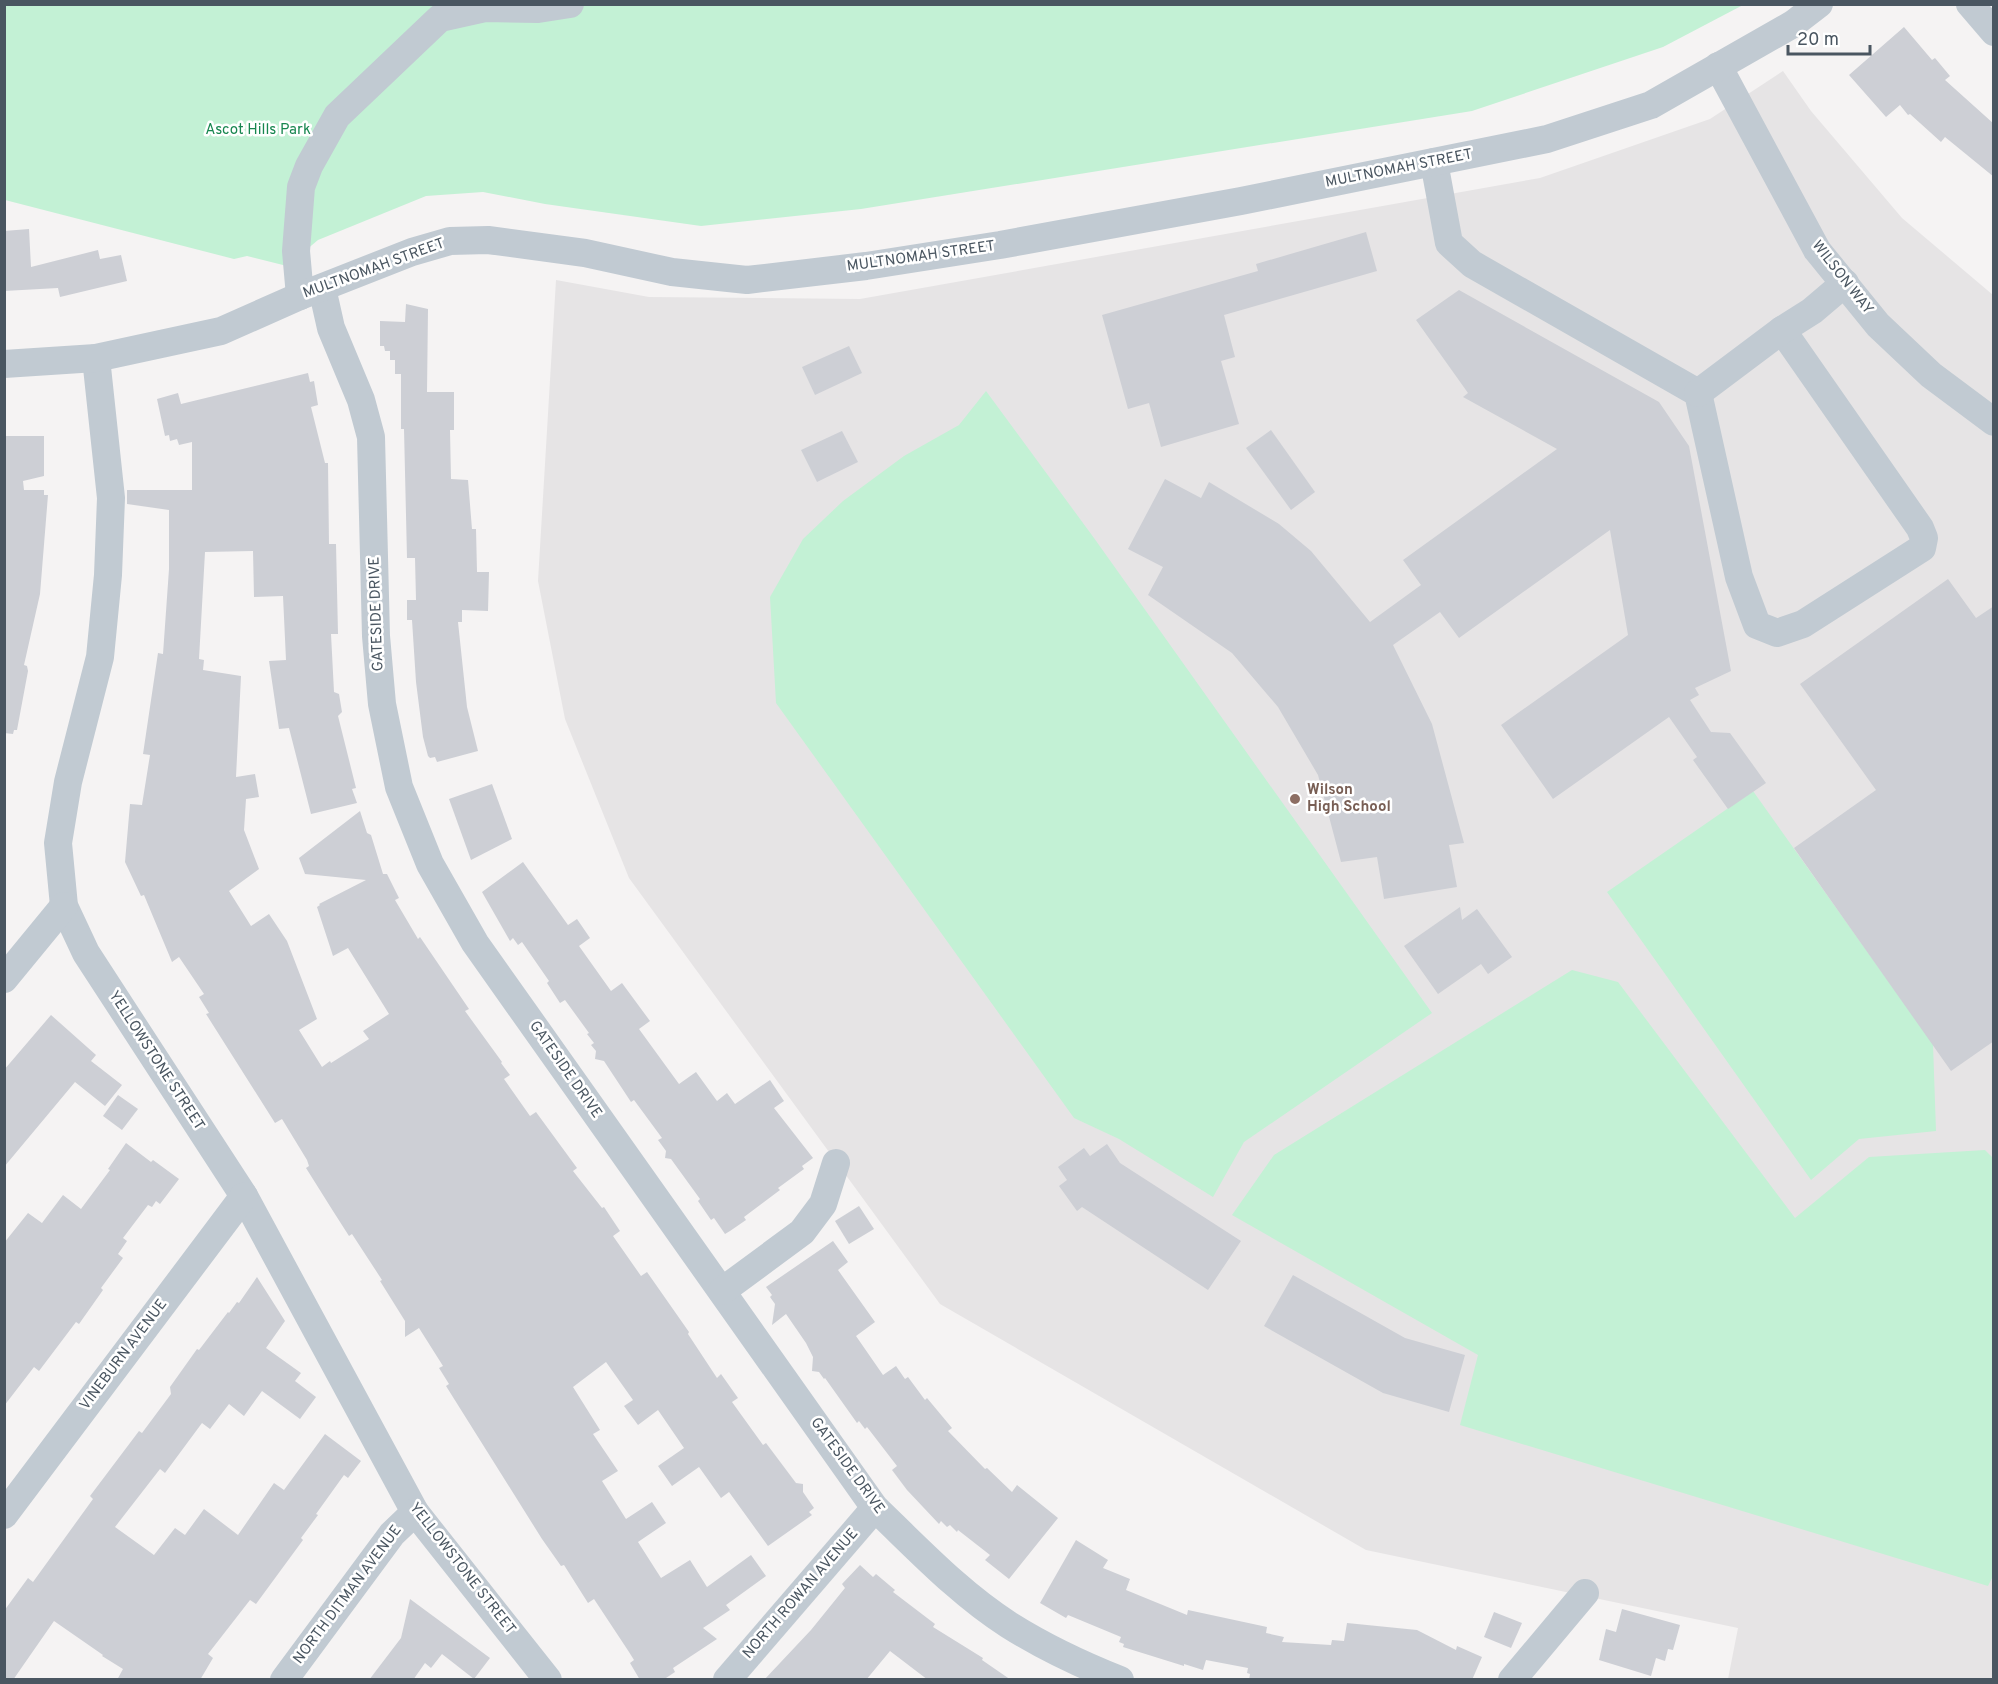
<svg xmlns="http://www.w3.org/2000/svg" width="1998" height="1684" font-family="Overpass,sans-serif">
	<style>
		.education { fill: #e6e4e5 }
		.green { fill: #c3f1d5 }
		.building { fill: #cdcfd5 }
		.lines { fill: none; stroke-linecap: round; stroke-linejoin: round }
		.minor { stroke: #c1cad2; stroke-width: 28 }
		.education-dot { fill: #8d6e63; stroke: #fff; stroke-width: 2 }
		.labels { text-anchor: middle; dominant-baseline: central; stroke-width: 5; stroke-linejoin: round; paint-order: stroke }
		.park-label { font-size: 15px; fill: #17864f; stroke: #fff }
		.street-label { font-size: 15px; fill: #4a5661; stroke: #fff }
		.education-label { font-size: 15px; font-weight: bold; fill: #785e54; stroke: #fff; text-anchor: start }
	</style>
	<rect width="100%" height="100%" fill="#f5f3f3"/>
	<polygon class="education" points="1783,71 1811,111 1902,218 1993,295 1993,1679 1728,1679 1738,1628 1366,1550 940,1304 629,878 565,719 538,581 556,280 649,297 860,299 1540,178 1710,119"/>
	<g class="green">
		<polygon points="4,5 1743,5 1663,47 1472,111 861,209 701,226 545,204 483,192 426,196 318,240 287,266 247,256 234,259 5,200"/>
		<polygon points="986,391 1094,538 1432,1013 1244,1142 1213,1197 1119,1139 1074,1118 776,703 770,597 803,539 843,501 904,456 959,425"/>
		<polygon points="1753,791 1933,1044 1936,1131 1859,1139 1811,1180 1607,892"/>
		<polygon points="1572,970 1618,982 1795,1218 1869,1157 1985,1150 1993,1158 1994,1574 1988,1586 1460,1425 1478,1355 1232,1215 1274,1155"/>
	</g>
	<g class="building">
		<polygon points="1904,27 1932,60 1935,58 1950,76 1945,80 1994,124 1994,177 1945,137 1941,142 1910,114 1908,115 1900,105 1886,117 1849,75"/>
		<polygon points="29,229 31,267 98,250 100,259 121,255 127,281 60,297 58,288 4,291 4,231"/>
		<polygon points="1366,232 1377,271 1224,315 1235,357 1221,361 1239,424 1161,447 1149,403 1128,409 1102,315 1258,271 1256,264"/>
		<polygon points="1459,290 1659,402 1689,446 1731,671 1695,688 1699,695 1690,700 1711,732 1730,733 1766,783 1728,809 1693,760 1697,757 1669,717 1553,799 1501,725 1628,635 1610,530 1459,638 1440,612 1393,645 1432,724 1464,843 1449,845 1457,887 1384,899 1377,857 1341,862 1318,775 1278,707 1232,653 1148,595 1163,567 1128,549 1165,479 1201,498 1209,482 1279,524 1311,551 1370,622 1421,585 1403,560 1557,449 1463,397 1468,393 1416,320"/>
		<polygon points="406,304 428,309 427,392 454,392 454,430 450,430 451,479 468,480 472,529 476,529 477,572 489,572 488,611 462,610 462,622 458,622 467,707 478,751 437,762 435,757 430,758 428,756 423,737 416,682 412,620 407,620 407,600 416,600 415,558 407,558 404,429 401,429 401,374 395,374 395,360 390,360 390,351 385,351 384,346 380,346 380,321 405,322"/>
		<polygon points="849,346 862,373 815,395 802,367"/>
		<polygon points="308,373 310,382 314,381 318,405 311,407 325,463 328,463 329,544 336,544 338,634 331,634 334,692 339,694 342,712 338,716 356,788 352,789 357,803 311,814 289,728 279,729 269,661 286,660 283,596 254,597 253,551 205,552 199,659 204,660 203,670 241,676 236,777 255,774 259,797 246,799 244,830 259,869 229,891 251,926 269,914 287,941 317,1019 299,1030 322,1067 330,1061 331,1063 369,1039 363,1031 389,1014 348,948 333,956 317,907 320,905 319,904 366,880 305,874 299,858 360,811 367,833 371,835 383,874 387,874 399,898 395,900 418,939 420,937 469,1009 465,1011 502,1062 501,1063 510,1075 504,1079 530,1116 536,1112 577,1168 573,1171 602,1208 604,1207 620,1231 613,1236 641,1276 647,1272 689,1332 688,1334 717,1378 721,1374 738,1398 732,1402 763,1445 766,1443 796,1483 803,1484 803,1492 814,1508 809,1512 812,1515 768,1546 729,1492 721,1498 699,1467 672,1486 658,1466 684,1448 658,1410 638,1425 624,1406 633,1400 606,1362 573,1387 600,1430 593,1434 618,1471 602,1481 626,1519 652,1502 666,1523 638,1542 661,1578 690,1560 707,1587 751,1555 766,1576 726,1605 730,1610 703,1628 717,1639 673,1668 675,1672 663,1680 640,1680 630,1663 634,1660 629,1652 594,1599 588,1603 564,1565 561,1566 542,1539 446,1386 449,1384 439,1368 443,1366 419,1328 405,1337 405,1321 380,1281 382,1280 352,1234 349,1236 333,1211 306,1168 309,1166 307,1160 282,1119 275,1123 206,1014 209,1013 199,997 204,994 179,957 172,962 144,895 141,896 125,862 130,804 142,805 150,755 143,754 158,653 163,654 169,569 169,510 127,504 127,490 192,490 192,442 179,445 177,439 170,441 169,435 165,436 157,399 178,393 181,404"/>
		<polygon points="1271,430 1315,492 1291,510 1246,448"/>
		<polygon points="842,431 858,462 817,482 801,450"/>
		<polygon points="4,436 44,436 44,476 23,481 24,490 44,490 44,495 48,495 40,594 24,665 27,666 28,671 17,730 14,730 13,734 4,733"/>
		<polygon points="1948,579 1976,618 1994,606 1994,1041 1951,1071 1794,848 1876,790 1800,684"/>
		<polygon points="492,784 512,839 471,860 449,799"/>
		<polygon points="523,862 568,925 577,919 590,938 579,946 611,991 622,983 650,1021 639,1029 679,1084 696,1072 717,1101 727,1093 735,1104 770,1080 784,1101 774,1108 813,1158 802,1166 804,1169 778,1188 780,1190 744,1217 746,1220 730,1231 725,1234 714,1218 711,1220 698,1201 700,1199 671,1159 665,1158 666,1151 658,1140 662,1138 634,1100 631,1102 604,1061 595,1059 596,1051 591,1045 594,1043 587,1034 589,1033 565,1000 560,1003 547,983 549,981 522,942 518,945 513,938 510,941 482,892"/>
		<polygon points="1460,907 1462,920 1477,909 1512,957 1488,974 1481,964 1438,994 1404,946"/>
		<polygon points="51,1015 96,1055 91,1061 122,1085 105,1106 75,1082 4,1167 4,1070"/>
		<polygon points="118,1095 138,1109 122,1130 103,1116"/>
		<polygon points="126,1143 151,1162 153,1160 179,1179 160,1204 156,1201 152,1207 148,1205 123,1238 127,1241 118,1254 123,1258 101,1288 103,1290 79,1324 76,1322 39,1371 34,1367 4,1406 4,1243 28,1213 42,1223 63,1195 81,1209 110,1170 108,1169"/>
		<polygon points="1107,1144 1120,1163 1241,1241 1208,1290 1082,1207 1077,1211 1059,1186 1067,1180 1058,1167 1084,1148 1090,1156"/>
		<polygon points="859,1206 874,1229 849,1244 835,1221"/>
		<polygon points="833,1241 848,1262 838,1270 875,1322 856,1336 883,1375 896,1366 905,1379 908,1377 925,1400 927,1398 952,1428 948,1431 985,1469 987,1468 1012,1492 1017,1485 1058,1518 1009,1579 985,1560 990,1555 958,1530 957,1532 950,1525 947,1527 941,1521 939,1524 907,1490 892,1470 897,1466 867,1427 865,1429 859,1421 857,1423 825,1378 824,1379 819,1372 812,1371 813,1357 806,1343 786,1314 772,1325 775,1304 770,1297 772,1295 766,1287"/>
		<polygon points="1293,1275 1405,1338 1465,1355 1449,1412 1383,1393 1264,1326"/>
		<polygon points="257,1277 285,1321 266,1348 301,1373 295,1381 316,1397 300,1419 262,1391 244,1416 229,1404 210,1429 202,1423 165,1473 160,1469 115,1527 154,1555 175,1528 185,1535 204,1509 238,1535 274,1483 284,1490 325,1434 361,1461 348,1478 344,1475 316,1514 318,1515 301,1538 303,1540 256,1604 250,1600 208,1654 213,1658 200,1680 117,1680 123,1669 102,1656 103,1655 54,1621 13,1680 4,1680 4,1611 28,1578 33,1582 93,1499 90,1496 139,1431 142,1433 171,1394 170,1387 197,1349 199,1350 228,1312 229,1313 237,1302 239,1303"/>
		<polygon points="1076,1540 1108,1560 1103,1568 1130,1579 1126,1590 1187,1615 1188,1610 1267,1627 1266,1633 1284,1637 1282,1642 1331,1645 1332,1640 1344,1641 1347,1623 1417,1630 1456,1650 1457,1646 1482,1657 1472,1680 1249,1680 1250,1674 1247,1673 1248,1668 1206,1660 1203,1670 1184,1664 1184,1666 1123,1647 1124,1644 1119,1642 1121,1637 1068,1615 1066,1618 1040,1603"/>
		<polygon points="860,1565 873,1577 876,1574 895,1590 893,1592 935,1624 933,1627 983,1658 982,1660 1011,1680 928,1680 890,1651 866,1680 764,1680 811,1630 845,1588 842,1584"/>
		<polygon points="410,1599 490,1658 474,1679 442,1654 431,1668 425,1663 413,1680 369,1680 401,1638"/>
		<polygon points="1622,1609 1680,1625 1673,1650 1668,1649 1665,1661 1656,1658 1651,1676 1599,1660 1606,1629 1616,1632"/>
		<polygon points="1494,1612 1522,1623 1511,1648 1484,1637"/>
	</g>
	<g class="lines">
		<g class="minor">
			<polyline points="1970,4 1994,32"/>
			<polyline points="1718,66 1817,250 1878,325 1931,375 1994,422"/>
			<polyline points="1434,162 1449,243 1472,264 1698,393 1739,577 1757,625 1777,633 1803,624 1922,548 1924,538 1920,528 1782,330"/>
			<path d="M322 288 331 328 361 400 371 437 376 636 382 704 399 787 430 864 475 943 875 1508C918 1549 959 1593 1009 1625 1044 1647 1082 1665 1120 1680"/>
			<polyline points="300,296 296,251 301,187 309,166 337,116 440,18 485,8 538,9 570,4"/>
			<polyline points="96,358 111,498 108,575 100,657 68,782 58,843 64,906 86,953 244,1196 415,1512 548,1680"/>
			<polyline points="4,364 96,358 221,331 300,296 412,252 450,241 488,240 585,253 672,272 747,280 866,266 1000,245 1241,201 1547,139 1651,105 1793,24 1819,4"/>
			<polyline points="1698,393 1782,330 1812,311 1845,283"/>
			<polyline points="4,979 64,906"/>
			<polyline points="722,1291 802,1232 823,1204 836,1163"/>
			<polyline points="4,1515 244,1196"/>
			<polyline points="284,1680 392,1534 415,1512"/>
			<polyline points="727,1680 875,1508"/>
			<polyline points="1512,1680 1585,1593"/>
		</g>
	</g>
	<circle class="education-dot" cx="1295" cy="799" r="6"/>
	<g class="labels">
		<g class="park-label">
			<text x="258" y="130">Ascot Hills Park</text>
		</g>
		<g class="street-label">
			<text transform="translate(1399 169) rotate(-11)">MULTNOMAH STREET</text>
			<text transform="translate(921 257) rotate(-8)">MULTNOMAH STREET</text>
			<text transform="translate(374 269) rotate(-20)">MULTNOMAH STREET</text>
			<text transform="translate(1842 278) rotate(52)">WILSON WAY</text>
			<text transform="translate(377 614) rotate(-92)">GATESIDE DRIVE</text>
			<text transform="translate(156 1061) rotate(57)">YELLOWSTONE STREET</text>
			<text transform="translate(565 1070) rotate(55)">GATESIDE DRIVE</text>
			<text transform="translate(124 1355) rotate(-53)">VINEBURN AVENUE</text>
			<text transform="translate(847 1466) rotate(54)">GATESIDE DRIVE</text>
			<text transform="translate(462 1569) rotate(52)">YELLOWSTONE STREET</text>
			<text transform="translate(801 1594) rotate(-49)">NORTH ROWAN AVENUE</text>
			<text transform="translate(348 1595) rotate(-53)">NORTH DITMAN AVENUE</text>
		</g>
		<g class="education-label">
			<text x="1307" y="790">Wilson<tspan x="1307" dy="17">High School</tspan></text>
		</g>
	</g>
	<rect width="1998" height="1684" fill="none" stroke="#4a5661" stroke-width="12"/>
	<path d="M1788 45v9h82v-9" fill="none" stroke="#4a5661" stroke-width="3"/>
	<text x="1797" y="45" font-size="18" fill="#4a5661" stroke="#ffffff" stroke-width="4.5" paint-order="stroke">20 m</text>
</svg>
